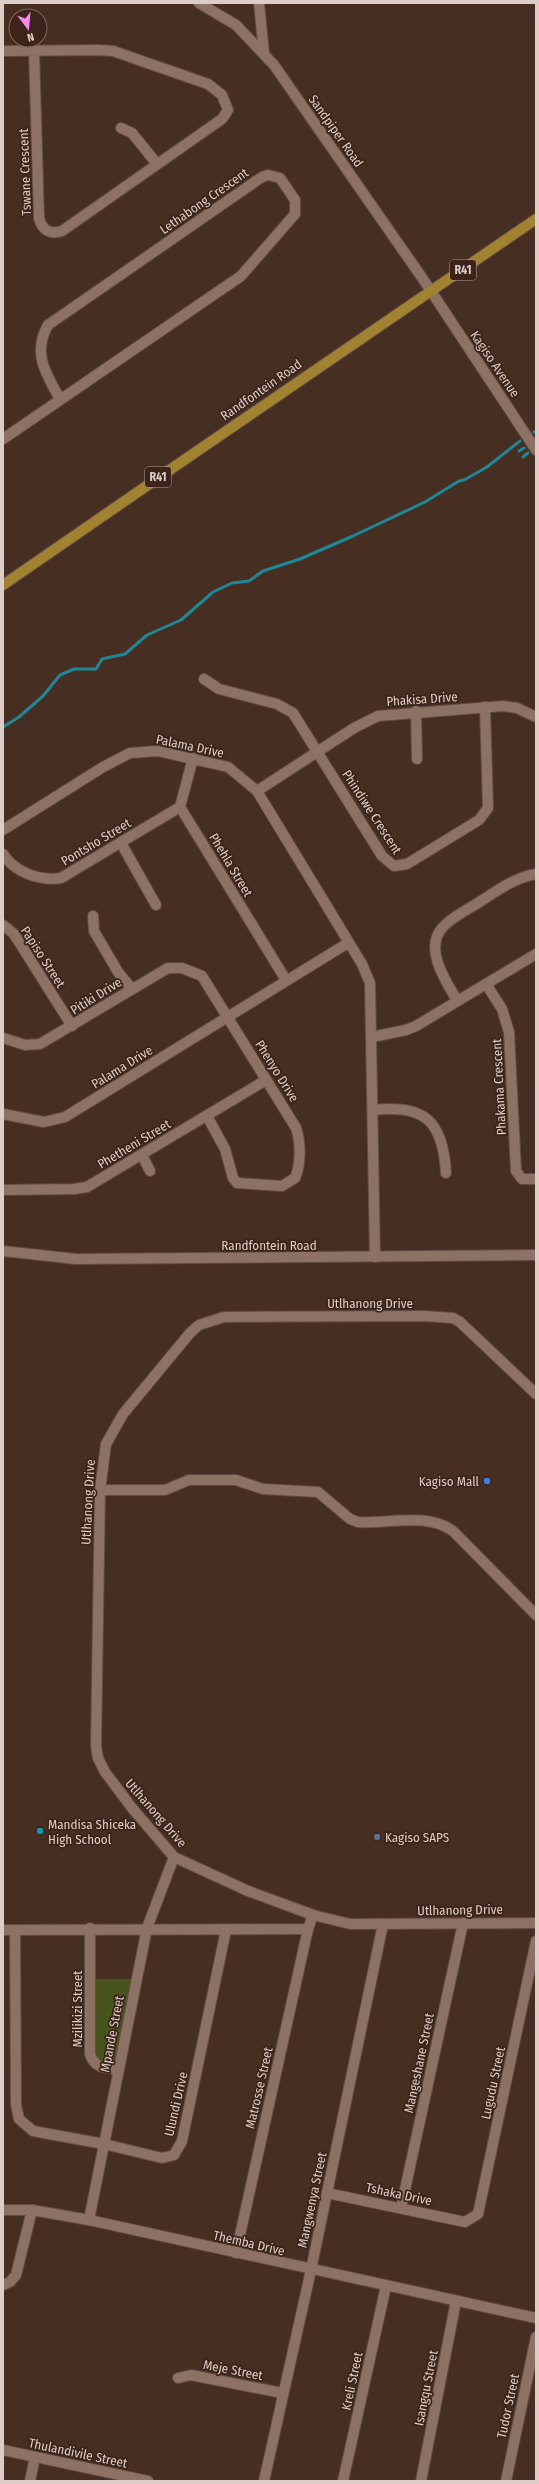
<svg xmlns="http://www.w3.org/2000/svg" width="539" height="2484" font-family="'Fira Sans Condensed',sans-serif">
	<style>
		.green { fill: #47541e }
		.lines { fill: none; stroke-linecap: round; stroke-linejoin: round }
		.stream { stroke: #1f8796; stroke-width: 3 }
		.minor-casing { stroke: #614d44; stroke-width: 12 }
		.major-casing { stroke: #614d44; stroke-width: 12 }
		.minor { stroke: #8e7165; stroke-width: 10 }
		.major { stroke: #a18231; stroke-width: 10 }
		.shop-dot { fill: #3f7fe0; stroke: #3c241a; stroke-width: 1.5 }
		.culture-dot { fill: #0f9aa8; stroke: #3c241a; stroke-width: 1.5 }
		.service-dot { fill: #5c6f8a; stroke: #3c241a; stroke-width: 1.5 }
		.labels { text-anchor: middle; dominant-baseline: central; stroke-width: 3.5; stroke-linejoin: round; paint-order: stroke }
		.shield { fill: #3c241a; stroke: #ad9a93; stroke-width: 1 }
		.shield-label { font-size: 12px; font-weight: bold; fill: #decdc7 }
		.street-label { font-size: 13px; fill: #decdc7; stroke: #3c241a }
		.poi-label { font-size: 13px; fill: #decdc7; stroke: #3c241a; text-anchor: start }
	</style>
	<rect width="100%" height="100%" fill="#472e23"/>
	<path class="green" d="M96 1979H133L117 2063C106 2067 98 2063 95 2053Z"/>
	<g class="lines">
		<g class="stream">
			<polyline points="534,432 536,431"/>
			<polyline points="519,451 524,448"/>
			<polyline points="523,457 528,453"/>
			<polyline points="3,727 19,717 43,696 60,675 74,669 96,669 102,659 125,654 147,635 181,620 213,592 232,583 249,581 263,571 300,559 353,536 425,502 459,481 464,480 487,467 520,441"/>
		</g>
		<defs>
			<g id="minor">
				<polyline points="199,3 236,25 274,65 425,282 536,450"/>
				<polyline points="259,3 264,53"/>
				<path d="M3 51 98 50 113 51 208 84 222 95 228 110 222 119 62 231C50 235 42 230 39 218L34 51"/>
				<polyline points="121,128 132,133 157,164"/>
				<path d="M3 439 241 276 295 214V200L280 178 268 175 262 177 48 325C32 353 46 374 60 399"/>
				<polyline points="204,679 219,689 277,704 293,713 382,856 394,866 407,864 479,820 488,808 485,707"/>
				<polyline points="416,711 417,759"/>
				<polyline points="193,758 180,807 286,980"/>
				<polyline points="257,791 354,728 378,716 503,706 517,708 536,717"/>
				<polyline points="3,830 103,767 130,753 158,751 228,767 257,791 362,964 370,983 375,1257"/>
				<polyline points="121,843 156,905"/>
				<path d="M3 854C15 873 40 881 61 878L180 807"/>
				<polyline points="93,916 94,931 118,972 132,989"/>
				<polyline points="3,925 14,934 72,1026"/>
				<polyline points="486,984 502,1009 509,1032 516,1171 522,1179 536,1179"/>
				<path d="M457 1000C446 982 423 948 443 927 453 916 469 909 481 901 498 890 516 877 536 874"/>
				<polyline points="372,1037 406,1030 416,1026 536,954"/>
				<path d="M3 1038 25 1045 40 1044 168 968H182L202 976 296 1128C301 1143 301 1164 295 1178L282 1186 237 1183 233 1178 225 1149 207 1116"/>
				<path d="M373 1110C425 1104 443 1121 446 1173"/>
				<polyline points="3,1114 44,1122 65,1117 348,943"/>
				<polyline points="142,1155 150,1171"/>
				<polyline points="3,1190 74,1189 87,1187 266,1080"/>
				<polyline points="3,1251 76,1259 536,1255"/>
				<polyline points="536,1394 460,1322 453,1318 424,1316 224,1317 199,1325 190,1333 123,1414 106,1444 100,1490 96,1746 98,1758 105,1772 132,1808 174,1857 248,1891 313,1915 350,1924 536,1923"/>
				<path d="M100 1490H165L189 1480H236L263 1489 318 1492 350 1519 358 1522C388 1524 427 1512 453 1531L536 1615"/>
				<path d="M90 1928V2054C95 2069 105 2068 118 2069"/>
				<polyline points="3,1930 308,1929 313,1915"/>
				<polyline points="15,1931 16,2105 19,2119 33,2131 104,2144 162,2158 174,2155 182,2141 226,1930"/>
				<polyline points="327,2193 465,2222 478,2214 536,1941"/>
				<polyline points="401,2208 463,1923"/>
				<polyline points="3,2210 32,2210 89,2220 536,2318"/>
				<polyline points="89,2220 147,1928 174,1857"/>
				<polyline points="236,2253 308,1929"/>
				<polyline points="3,2285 10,2282 16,2275 32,2210"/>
				<polyline points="178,2378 191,2375 282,2393"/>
				<polyline points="3,2450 148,2481"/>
				<polyline points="30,2481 35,2457"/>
				<polyline points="264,2481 311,2270 383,1924"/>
				<polyline points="343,2481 386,2286"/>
				<polyline points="421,2481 456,2301"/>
				<polyline points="506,2481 536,2337"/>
			</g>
			<path id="major" d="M3 585C180 462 359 341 536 219"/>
		</defs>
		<use href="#minor" class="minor-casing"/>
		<use href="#major" class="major-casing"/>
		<use href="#minor" class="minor"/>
		<use href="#major" class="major"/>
	</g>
	<circle class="shop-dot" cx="487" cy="1481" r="4"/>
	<circle class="culture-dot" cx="40" cy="1831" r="4"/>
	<circle class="service-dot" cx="377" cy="1837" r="4"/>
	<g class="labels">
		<g class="shield">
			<rect x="450" y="260" width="26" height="20" rx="3"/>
			<rect x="145" y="467" width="26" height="20" rx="3"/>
		</g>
		<g class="shield-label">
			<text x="463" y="270">R41</text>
			<text x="158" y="477">R41</text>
		</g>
		<g class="street-label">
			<text transform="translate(336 131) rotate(55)">Sandpiper Road</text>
			<text transform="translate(25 172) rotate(-92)">Tswane Crescent</text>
			<text transform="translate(204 201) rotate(-35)">Lethabong Crescent</text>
			<text transform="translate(495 364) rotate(56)">Kagiso Avenue</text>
			<text transform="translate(261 390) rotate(-35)">Randfontein Road</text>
			<text transform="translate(422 699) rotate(-4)">Phakisa Drive</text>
			<text transform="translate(190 746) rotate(12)">Palama Drive</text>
			<text transform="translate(372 812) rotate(57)">Phindiwe Crescent</text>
			<text transform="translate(96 842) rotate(-31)">Pontsho Street</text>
			<text transform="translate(231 865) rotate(59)">Phehla Street</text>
			<text transform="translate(43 957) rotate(57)">Papiso Street</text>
			<text transform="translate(96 996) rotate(-32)">Pitiki Drive</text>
			<text transform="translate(122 1067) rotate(-32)">Palama Drive</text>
			<text transform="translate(277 1071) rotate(58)">Phenyo Drive</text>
			<text transform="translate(499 1087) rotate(-93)">Phakama Crescent</text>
			<text transform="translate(134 1144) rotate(-31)">Phetheni Street</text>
			<text x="269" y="1245">Randfontein Road</text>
			<text x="370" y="1303">Utlhanong Drive</text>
			<text transform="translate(88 1502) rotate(-87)">Utlhanong Drive</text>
			<text transform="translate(156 1813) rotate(49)">Utlhanong Drive</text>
			<text transform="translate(460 1910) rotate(-1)">Utlhanong Drive</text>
			<text transform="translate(77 2009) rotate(-90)">Mzilikizi Street</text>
			<text transform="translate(112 2034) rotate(-79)">Mpande Street</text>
			<text transform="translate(419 2063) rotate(-78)">Mangeshane Street</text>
			<text transform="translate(493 2083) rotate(-78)">Lugudu Street</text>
			<text transform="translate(259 2088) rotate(-77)">Matrosse Street</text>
			<text transform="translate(176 2104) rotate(-77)">Ulundi Drive</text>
			<text transform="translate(399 2194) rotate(12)">Tshaka Drive</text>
			<text transform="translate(312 2200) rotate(-78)">Mangwenya Street</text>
			<text transform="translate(249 2243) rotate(13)">Themba Drive</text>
			<text transform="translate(233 2370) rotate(11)">Meje Street</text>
			<text transform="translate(352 2381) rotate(-78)">Kreli Street</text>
			<text transform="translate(426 2388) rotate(-79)">Isangqu Street</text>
			<text transform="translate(508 2406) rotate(-78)">Tudor Street</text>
			<text transform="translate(78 2453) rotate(12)">Thulandivile Street</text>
		</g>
		<g class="poi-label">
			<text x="479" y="1481" text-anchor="end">Kagiso Mall</text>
			<text x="48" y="1824">Mandisa Shiceka<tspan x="48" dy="15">High School</tspan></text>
			<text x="385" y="1837">Kagiso SAPS</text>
		</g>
	</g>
	<rect width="539" height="2484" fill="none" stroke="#decdc7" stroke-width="8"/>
	<g transform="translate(28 28) rotate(164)"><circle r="19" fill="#3c241a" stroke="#7d685f"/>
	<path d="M0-3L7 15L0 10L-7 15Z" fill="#f589ef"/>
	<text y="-6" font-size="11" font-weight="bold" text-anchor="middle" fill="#decdc7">N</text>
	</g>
</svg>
